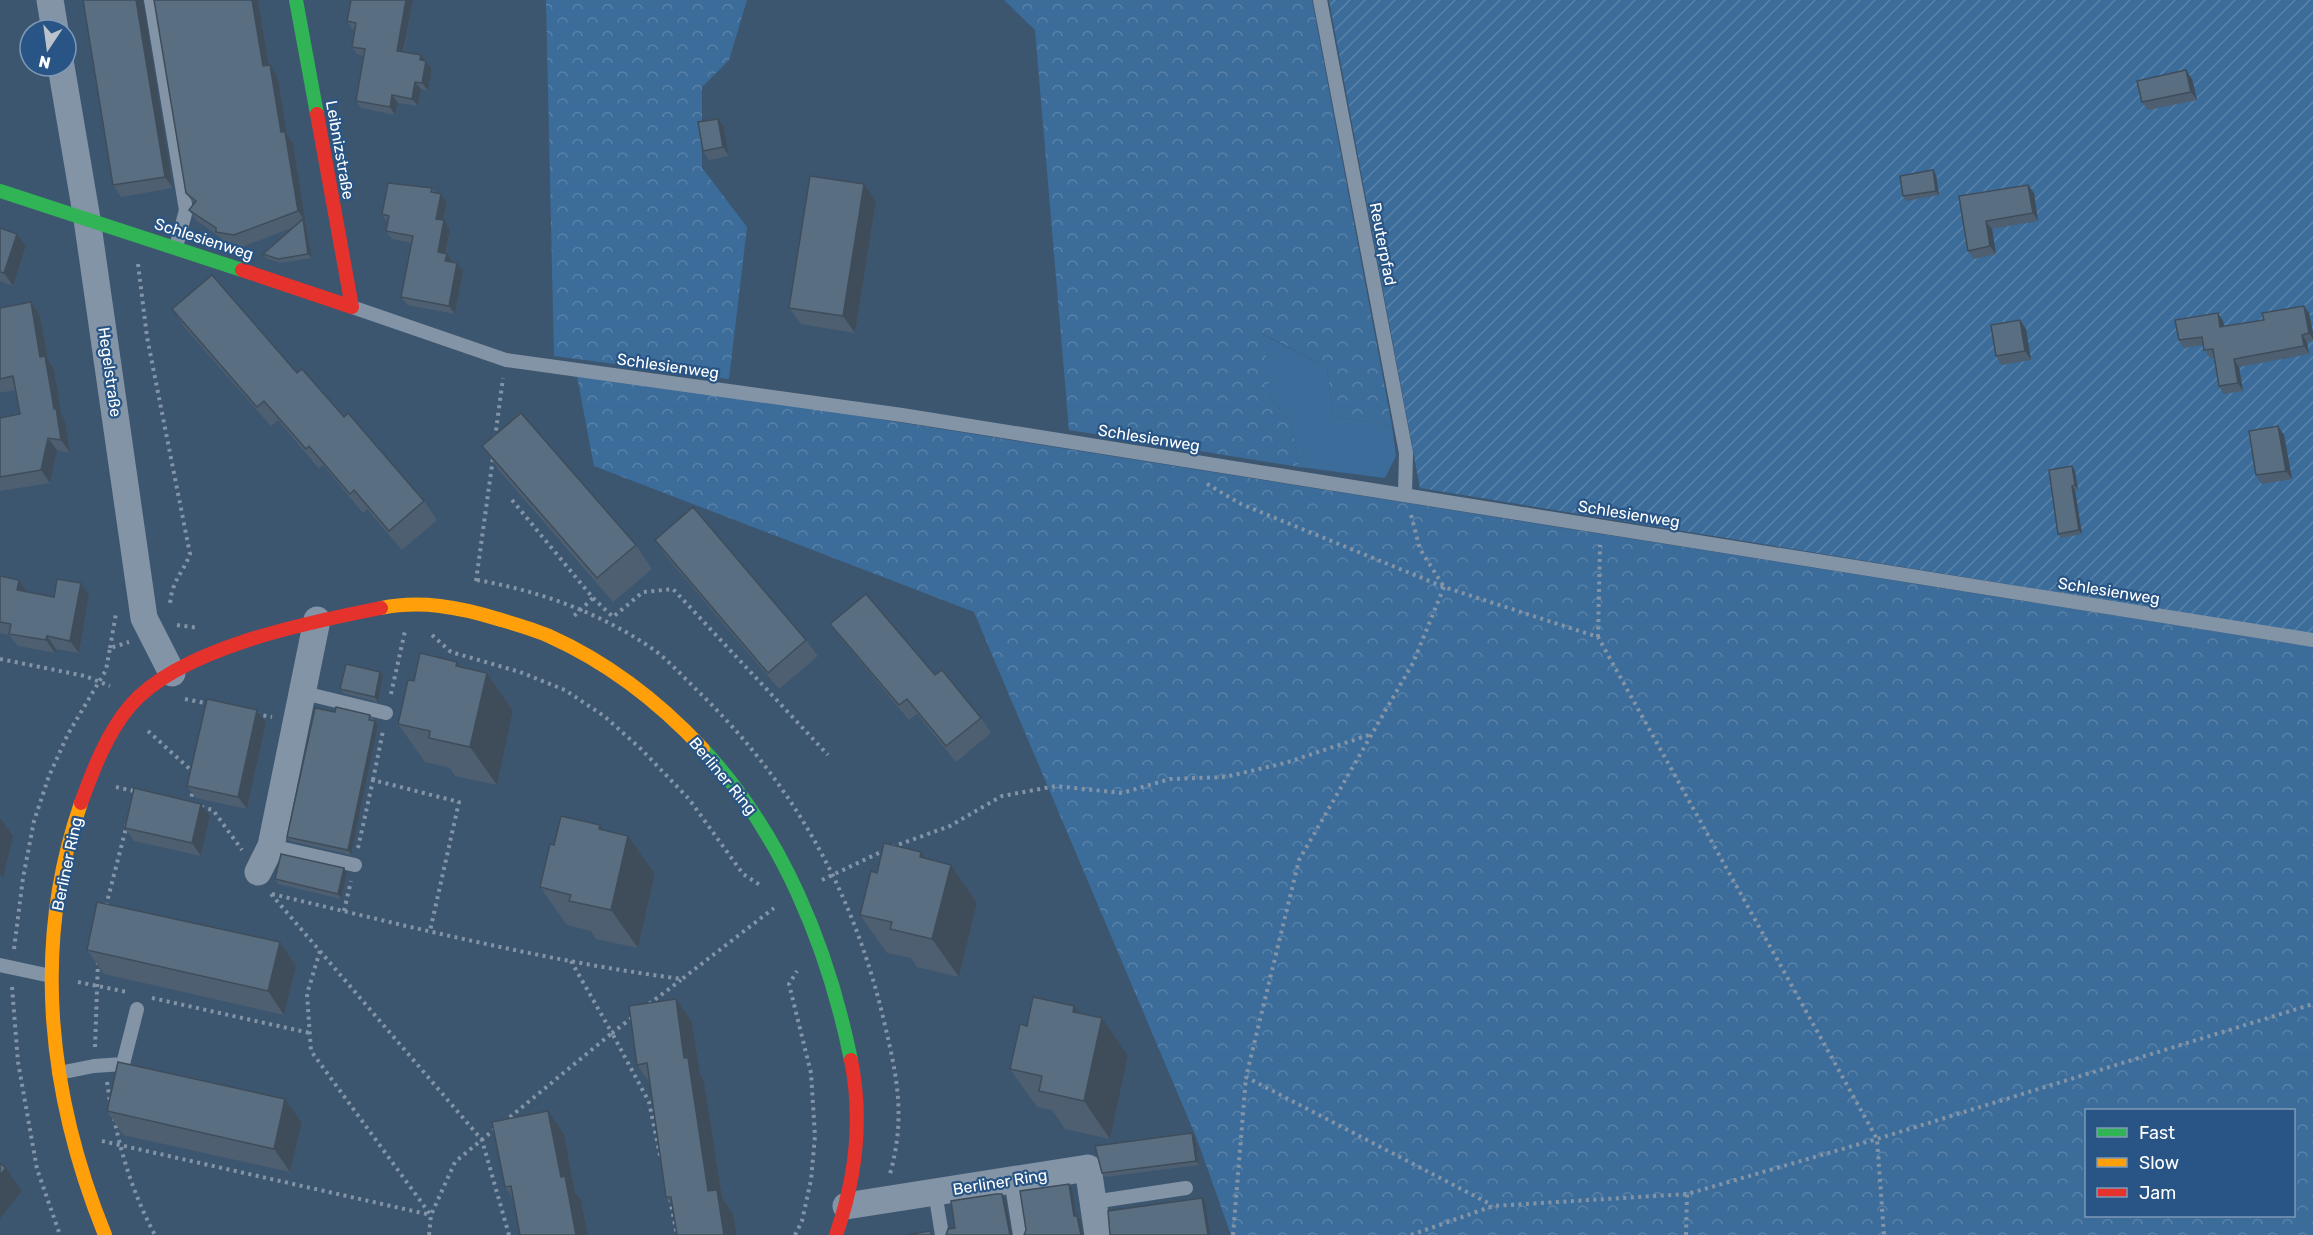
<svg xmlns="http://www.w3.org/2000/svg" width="2313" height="1235" font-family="Rubik,sans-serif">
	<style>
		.grass { fill: #3c6c9a }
		.forest { fill: url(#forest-crowns); fill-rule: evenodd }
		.garden { fill: url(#garden-furrows) }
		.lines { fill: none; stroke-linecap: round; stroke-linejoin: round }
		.path { stroke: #8394a6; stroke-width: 4; stroke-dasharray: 3 4.5; stroke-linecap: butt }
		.lane { stroke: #8394a6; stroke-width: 14 }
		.street { stroke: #8394a6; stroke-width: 27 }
		.fast { stroke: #30b455; stroke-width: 14 }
		.slow { stroke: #ff9f0a; stroke-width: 14 }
		.jam { stroke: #e5322d; stroke-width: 14 }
		.wall { fill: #4d5f70 }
		.shaded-wall { fill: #3f4d5b }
		.building { fill: #5a6e82; stroke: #3f4d5b; stroke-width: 1.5 }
		.labels { text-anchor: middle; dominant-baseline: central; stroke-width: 4.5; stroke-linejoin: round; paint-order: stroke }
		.street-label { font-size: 16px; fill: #fff; stroke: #285585 }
	</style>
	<defs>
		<pattern id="forest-crowns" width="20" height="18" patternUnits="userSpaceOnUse" patternTransform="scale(1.5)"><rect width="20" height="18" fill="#3c6c9a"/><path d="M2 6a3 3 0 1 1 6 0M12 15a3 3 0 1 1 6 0" fill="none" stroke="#5982a9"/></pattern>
		<pattern id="garden-furrows" width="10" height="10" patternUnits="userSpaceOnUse" patternTransform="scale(1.5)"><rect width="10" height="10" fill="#3c6c9a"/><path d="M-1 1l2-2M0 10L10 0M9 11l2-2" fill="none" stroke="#5982a9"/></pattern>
	</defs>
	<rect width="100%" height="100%" fill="#3d5670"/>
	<polygon class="grass" points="1262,334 1327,367 1333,416 1392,426 1396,456 1385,478 1299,467 1291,424 1271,398"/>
	<g class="forest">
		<polygon points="546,0 747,0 729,60 702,87 702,168 747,227 729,379 554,356"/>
		<polygon points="1004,0 1312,0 1392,426 1333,416 1327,367 1263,334 1271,398 1291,424 1299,467 1069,430 1035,30"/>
		<path d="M576 371 2313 647V1235H1231L1197 1139 974 612 594 466ZM2086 1110H2294V1216H2086Z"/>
	</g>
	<polygon class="garden" points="1329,0 2313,0 2313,634 1420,488"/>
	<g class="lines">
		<g class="path">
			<path d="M138 264 147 337 190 554C182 575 172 580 170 604"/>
			<polyline points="495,438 503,378"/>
			<polyline points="1207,484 1241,504 1444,587 1598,637 1877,1139 1884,1235"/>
			<polyline points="512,500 593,598 574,616"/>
			<polyline points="1411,515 1420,549 1444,587"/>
			<path d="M477 580C540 591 604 614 657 652 673 665 688 682 703 696 796 788 854 894 884 1021 897 1077 906 1116 890 1174"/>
			<polyline points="476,581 493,458"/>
			<polyline points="1444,587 1413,663 1299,860 1246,1077 1492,1205"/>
			<polyline points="593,598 613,617 643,592 673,589 828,755"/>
			<polyline points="177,625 199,628"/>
			<polyline points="432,635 451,652 520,672 565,690 604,716 640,748 689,799 743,874 760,885"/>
			<polyline points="1598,637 1600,545"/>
			<polyline points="110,648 116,613"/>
			<polyline points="0,659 85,676 110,686"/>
			<polyline points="391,694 405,631"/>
			<polyline points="185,699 210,704"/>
			<polyline points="256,714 272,717"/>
			<polyline points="148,731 193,772"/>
			<polyline points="373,780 383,731"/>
			<polyline points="116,787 138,792"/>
			<polyline points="190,804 193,790"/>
			<polyline points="201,807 213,810 242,850"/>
			<polyline points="892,847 950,826 1002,796 1056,786 1122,793 1170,779 1225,777 1285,763 1372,734"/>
			<polyline points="358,848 373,780 459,802 430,931"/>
			<polyline points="822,880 885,850"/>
			<polyline points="271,894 482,1140 509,1235"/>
			<path d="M272 894C407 926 544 961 682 979L774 908"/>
			<polyline points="106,906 127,824"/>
			<polyline points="344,911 351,881"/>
			<polyline points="14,949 23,878 34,821 49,776 68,734 106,670 110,648 129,642"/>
			<polyline points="320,951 307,994 311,1051 430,1214"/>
			<polyline points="571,961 612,1033 634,1016"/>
			<polyline points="78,982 127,992"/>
			<polyline points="12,987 18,1062 37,1169 60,1235"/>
			<polyline points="152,998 310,1033"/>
			<polyline points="649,1004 681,980"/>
			<polyline points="95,1047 98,961"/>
			<polyline points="107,1082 110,1102"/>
			<path d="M114 1118C122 1158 135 1198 155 1235"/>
			<polyline points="504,1122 612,1033 649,1102 661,1160"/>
			<polyline points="102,1141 431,1215"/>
			<polyline points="670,1199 677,1235"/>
			<polyline points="429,1235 431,1215 455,1162 496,1128"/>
			<polyline points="795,1235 802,1221 811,1180 815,1136 811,1073 789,984 797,971"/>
			<polyline points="1233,1235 1246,1077"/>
			<polyline points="1411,1235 1493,1206 1687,1194 1877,1139 2313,1004"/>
			<polyline points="1686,1235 1687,1194"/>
		</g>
		<g class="lane">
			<polyline points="151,0 186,210 176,247"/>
			<polyline points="1320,0 1406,453 1405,494"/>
			<polyline points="352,307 506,360 902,415 2313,640"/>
			<polyline points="304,693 386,713"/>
			<polyline points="271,846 355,865"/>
			<polyline points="0,965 51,976"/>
			<polyline points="59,1073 94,1066 123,1064 137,1009"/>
			<polyline points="1011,1180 1020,1235"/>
			<polyline points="935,1192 942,1235"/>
			<polyline points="1093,1202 1186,1188"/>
		</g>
		<g class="street">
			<polyline points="50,0 55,30"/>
			<polyline points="61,66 87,219 144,618 172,673"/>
			<polyline points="258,872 271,846 317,620"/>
			<polyline points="846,1206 1088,1168 1098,1235"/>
		</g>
		<g class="fast">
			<polyline points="296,0 317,114"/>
			<polyline points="0,191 242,270"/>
			<path d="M703 749C782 834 828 947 851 1060"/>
		</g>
		<g class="slow">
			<path d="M381 608C421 600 459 607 498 619 515 624 533 629 549 636 607 662 660 703 703 749"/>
			<path d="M81 803C31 947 49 1097 105 1235"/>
		</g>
		<g class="jam">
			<polyline points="242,270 352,307 317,114"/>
			<path d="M81 803C93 770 107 733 130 706 179 648 309 622 381 608"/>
			<path d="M836 1235C856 1178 863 1120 851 1060"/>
		</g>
	</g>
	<g class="wall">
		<polygon points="154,0 258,0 269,65 278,77 287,135 293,143 312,258 281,263 266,258 263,254 294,227 242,247 224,244 220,237 197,221 189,210 194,204 186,193"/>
		<polygon points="413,0 404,52 421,55 432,69 428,91 421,89 418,106 398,103 395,115 361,108 356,101 364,56 357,54 352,47 355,29 352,29 347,21"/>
		<polygon points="142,1 173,188 121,197 113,185"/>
		<polygon points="2192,79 2197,100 2148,110 2142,102"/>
		<polygon points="724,127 729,156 709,160 703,151"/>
		<polygon points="1936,175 1939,195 1906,201 1903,196"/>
		<polygon points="2028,185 2034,193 2038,221 1992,229 1996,254 1974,259 1968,251 1959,196"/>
		<polygon points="432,188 436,193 447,203 444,220 450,229 446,253 453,262 457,263 463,271 455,314 407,305 401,297 412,243 392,239 386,231 387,222 382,214"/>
		<polygon points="876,201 855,333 801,324 789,308"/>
		<polygon points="0,228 26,246 13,286 0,281"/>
		<polygon points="31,302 40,315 48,359 54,369 62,417 65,421 70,453 57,450 50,483 0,491 0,418 20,414 16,390 4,392 0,392 0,308"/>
		<polygon points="2304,306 2309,313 2313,333 2313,341 2307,342 2309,354 2239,367 2243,391 2224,394 2219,386 2214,357 2210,358 2204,350 2203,345 2184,348 2179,340 2223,321 2224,326 2264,320"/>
		<polygon points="172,309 297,373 344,417 424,501 437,520 402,550 367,509 363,513 323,465 319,469 278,420 271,426 185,328"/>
		<polygon points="2026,329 2031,360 2002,365 1996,356"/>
		<polygon points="2284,435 2292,479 2262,484 2256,475"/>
		<polygon points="482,446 636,545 652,569 613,602 499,470"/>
		<polygon points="2072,466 2075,471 2078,490 2075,490 2082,534 2061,538 2058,534"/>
		<polygon points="655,540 806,640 818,656 779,689 666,556"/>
		<polygon points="0,576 27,592 54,597 89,595 79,653 56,649 55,653 18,646 9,635 0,633"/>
		<polygon points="830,624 935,675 981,718 991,733 956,762 917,714 909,720 841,639"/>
		<polygon points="457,662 461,668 487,673 513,711 497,785 455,776 450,768 425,762 398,724 414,681"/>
		<polygon points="380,672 383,676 378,702 343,693 340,689"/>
		<polygon points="335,712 370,715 374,719 373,721 378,726 351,855 290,841 287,837"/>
		<polygon points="266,723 247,809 196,798 187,786"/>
		<polygon points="210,816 201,856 134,841 125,828"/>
		<polygon points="600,825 603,830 655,874 638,948 596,939 591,931 567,925 540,887 554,845"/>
		<polygon points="926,859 951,865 977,903 959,977 917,967 911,958 887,953 860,915 877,873"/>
		<polygon points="344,868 347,873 341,899 278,884 275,879"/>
		<polygon points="280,942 296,966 284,1015 104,974 87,950"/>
		<polygon points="1079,1014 1128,1056 1110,1139 1065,1129 1052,1110 1037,1107 1010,1069 1027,1026"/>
		<polygon points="692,1022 700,1074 704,1081 722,1197 733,1214 737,1235 677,1235 673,1206 666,1197 650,1083 637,1065"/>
		<polygon points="107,1111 302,1123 290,1172 123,1135"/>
		<polygon points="1192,1133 1195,1138 1199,1165 1105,1177 1102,1173"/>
		<polygon points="564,1134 575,1192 581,1200 588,1235 520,1235 514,1200 505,1187"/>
	</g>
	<g class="shaded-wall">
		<polygon points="136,0 143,0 173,188 165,177"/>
		<polygon points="252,0 258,0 271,78 263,66"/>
		<polygon points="406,0 413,0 402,58 397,51"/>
		<polygon points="421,55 432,69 428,91 422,83 420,60"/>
		<polygon points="270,65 278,77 287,135 293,143 306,223 298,211 281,132"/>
		<polygon points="2186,70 2192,79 2197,100 2191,92"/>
		<polygon points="415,82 421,89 418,106 412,99"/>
		<polygon points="392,95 398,103 395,115 390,107"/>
		<polygon points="718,119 724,127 729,156 723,147"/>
		<polygon points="1933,170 1936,175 1939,195 1936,191"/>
		<polygon points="864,184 876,201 855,333 843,316"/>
		<polygon points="2028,185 2034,193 2038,221 2033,213"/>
		<polygon points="441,194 447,203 442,227 436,219"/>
		<polygon points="303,219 306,224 312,258 308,254"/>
		<polygon points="444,220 450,229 444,261 438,252"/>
		<polygon points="1986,221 1992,229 1996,254 1990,246"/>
		<polygon points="17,234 26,246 13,286 4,273"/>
		<polygon points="447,254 453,262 445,261"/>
		<polygon points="457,263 463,271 455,314 449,306"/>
		<polygon points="31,302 40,315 48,359 54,369 62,417 65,421 70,453 61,440 40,357"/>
		<polygon points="2304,306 2309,313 2313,333 2313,339 2309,333"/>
		<polygon points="2218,313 2223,321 2226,335 2220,327"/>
		<polygon points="2020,320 2026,329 2031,360 2025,351"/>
		<polygon points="2302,335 2307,342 2309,354 2304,346"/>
		<polygon points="2234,359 2239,367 2243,391 2238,383"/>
		<polygon points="2278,426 2284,435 2292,479 2286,471"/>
		<polygon points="48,438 57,450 50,483 41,470"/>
		<polygon points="2072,466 2075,471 2078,490 2075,485"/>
		<polygon points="2072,486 2075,490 2082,534 2079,530"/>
		<polygon points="19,580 28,593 17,590"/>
		<polygon points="81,583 89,595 79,653 70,641"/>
		<polygon points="47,636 56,649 55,653 46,640"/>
		<polygon points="457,662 481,696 487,673 513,711 497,785 470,747 456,666"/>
		<polygon points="380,672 383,676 378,702 375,697"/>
		<polygon points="257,710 266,723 247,809 238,797"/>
		<polygon points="375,721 378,726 351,855 348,850"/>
		<polygon points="201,804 210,816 201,856 192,843"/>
		<polygon points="0,818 13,836 3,878 0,874"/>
		<polygon points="600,825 623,858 628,836 655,874 638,948 611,910 599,829"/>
		<polygon points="921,852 945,886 951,865 977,903 959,977 932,939 920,857"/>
		<polygon points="344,868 347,873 341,899 338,894"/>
		<polygon points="280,942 296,966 284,1015 268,991"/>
		<polygon points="676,999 692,1022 700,1074 704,1081 722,1197 733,1214 737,1235 724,1235 708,1191 684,1058"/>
		<polygon points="1074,1006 1097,1039 1102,1018 1128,1056 1110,1139 1084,1101 1073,1012"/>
		<polygon points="285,1099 302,1123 290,1172 274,1149"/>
		<polygon points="548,1111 564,1134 575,1192 581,1200 588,1235 576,1235 561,1177"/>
		<polygon points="1192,1133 1195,1138 1199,1165 1196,1161"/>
		<polygon points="6,1168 22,1191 0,1219 0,1175"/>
		<polygon points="1069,1184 1072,1188 1077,1221 1074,1216"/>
		<polygon points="1002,1194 1005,1199 1012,1235 1010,1235"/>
		<polygon points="1202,1198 1205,1202 1210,1235 1208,1235"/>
		<polygon points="1077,1216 1080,1220 1083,1235 1081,1235"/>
	</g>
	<g class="building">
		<polygon points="83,0 136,0 165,177 113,185"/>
		<polygon points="154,0 252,0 263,66 270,65 281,132 285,132 298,211 234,235 216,232 216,228 189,210 196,201 186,193"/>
		<polygon points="351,0 406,0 397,51 421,55 420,60 426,61 422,83 415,82 412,99 392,95 390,107 356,101 365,49 352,47 356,23 347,21"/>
		<polygon points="2186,70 2191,92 2142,102 2137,81"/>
		<polygon points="718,119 723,147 703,151 698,122"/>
		<polygon points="1933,170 1936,191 1903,196 1900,176"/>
		<polygon points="810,176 864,184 843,316 789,308"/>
		<polygon points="388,183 432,188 431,192 441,194 436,219 444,220 438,252 447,254 445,261 457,263 449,306 401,297 413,236 386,231 389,216 382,214"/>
		<polygon points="2028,185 2033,213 1986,221 1990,246 1968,251 1959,196"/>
		<polygon points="303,219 308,254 278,259 263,254"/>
		<polygon points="0,228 17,234 4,273 0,272"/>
		<polygon points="212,275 297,373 302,369 344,417 348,413 424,501 389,531 354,490 350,494 309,446 306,449 264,401 257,407 172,309"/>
		<polygon points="31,302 40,357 45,356 54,409 56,408 61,440 48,438 41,470 0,477 0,418 20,414 13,376 0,379 0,308"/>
		<polygon points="2304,306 2309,333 2302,335 2304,346 2234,359 2238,383 2219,386 2213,349 2204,350 2202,337 2179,340 2175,320 2218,313 2220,327 2264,320 2262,313"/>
		<polygon points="2020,320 2025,351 1996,356 1991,325"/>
		<polygon points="521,413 636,545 597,578 482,446"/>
		<polygon points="2278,426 2286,471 2256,475 2249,431"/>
		<polygon points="2072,466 2075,485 2072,486 2079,530 2058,534 2049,470"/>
		<polygon points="693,507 806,640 768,673 655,540"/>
		<polygon points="0,576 19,580 17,590 54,597 57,579 81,583 70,641 47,636 46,640 9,634 11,624 0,622"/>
		<polygon points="866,594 935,675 942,670 981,718 946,746 907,699 899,705 830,624"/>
		<polygon points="420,653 457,662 456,666 487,673 470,747 429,738 430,731 398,724 408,680 414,681"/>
		<polygon points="346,664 380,672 375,697 340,689"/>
		<polygon points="207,699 257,710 238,797 187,786"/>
		<polygon points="336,707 370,715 369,720 375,721 348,850 287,837 315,708 335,712"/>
		<polygon points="134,788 201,804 192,843 125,828"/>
		<polygon points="561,816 600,825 599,829 628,836 611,910 569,901 571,895 540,887 550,844 554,845"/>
		<polygon points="884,843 921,852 920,857 951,865 932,939 890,929 892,922 860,915 871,871 877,873"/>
		<polygon points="281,854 344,868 338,894 275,879"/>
		<polygon points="97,902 280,942 268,991 87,950"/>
		<polygon points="1033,997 1074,1006 1073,1012 1102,1018 1084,1101 1039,1091 1042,1076 1010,1069 1020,1024 1027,1026"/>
		<polygon points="676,999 684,1058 688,1058 708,1191 717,1190 724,1235 677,1235 671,1197 666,1197 647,1063 637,1065 629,1006"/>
		<polygon points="118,1062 285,1099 274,1149 107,1111"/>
		<polygon points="548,1111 561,1177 565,1176 576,1235 520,1235 511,1186 505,1187 492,1122"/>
		<polygon points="1192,1133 1196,1161 1102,1173 1095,1146"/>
		<polygon points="0,1163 6,1168 0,1175"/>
		<polygon points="1069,1184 1074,1216 1077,1216 1081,1235 1024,1235 1026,1230 1020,1191"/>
		<polygon points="996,1194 1002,1194 1010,1235 946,1235 948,1229 955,1228 951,1201"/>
		<polygon points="1202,1198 1208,1235 1110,1235 1108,1211"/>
		<polygon points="930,1231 932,1235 906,1235"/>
	</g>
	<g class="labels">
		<g class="street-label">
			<text transform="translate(340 150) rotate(80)">Leibnizstraße</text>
			<text transform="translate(204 239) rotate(18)">Schlesienweg</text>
			<text transform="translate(1383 244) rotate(79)">Reuterpfad</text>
			<text transform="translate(668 366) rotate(8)">Schlesienweg</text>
			<text transform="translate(110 372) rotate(82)">Hegelstraße</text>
			<text transform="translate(1149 438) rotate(9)">Schlesienweg</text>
			<text transform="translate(1629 514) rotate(9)">Schlesienweg</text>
			<text transform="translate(2109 591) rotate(9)">Schlesienweg</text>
			<text transform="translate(723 776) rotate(50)">Berliner Ring</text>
			<text transform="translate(67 864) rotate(-78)">Berliner Ring</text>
			<text transform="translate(1000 1182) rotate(-9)">Berliner Ring</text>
		</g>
	</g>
	<rect x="2085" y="1109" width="210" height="108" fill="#285585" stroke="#7e99b6" stroke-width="1.5"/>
	<rect x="2097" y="1128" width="30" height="9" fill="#30b455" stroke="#7e99b6" stroke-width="1.5"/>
	<text x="2139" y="1139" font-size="18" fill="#ffffff">Fast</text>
	<rect x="2097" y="1158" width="30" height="9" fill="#ff9f0a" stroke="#7e99b6" stroke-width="1.5"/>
	<text x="2139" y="1169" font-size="18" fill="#ffffff">Slow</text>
	<rect x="2097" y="1188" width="30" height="9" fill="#e5322d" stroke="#7e99b6" stroke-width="1.5"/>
	<text x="2139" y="1199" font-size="18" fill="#ffffff">Jam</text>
	<g transform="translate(48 48) rotate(193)"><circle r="28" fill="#285585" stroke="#7e99b6" stroke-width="1.5"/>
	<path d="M0-4.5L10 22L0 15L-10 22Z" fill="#bbc4cd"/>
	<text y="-9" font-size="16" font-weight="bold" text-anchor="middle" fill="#ffffff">N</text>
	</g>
</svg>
